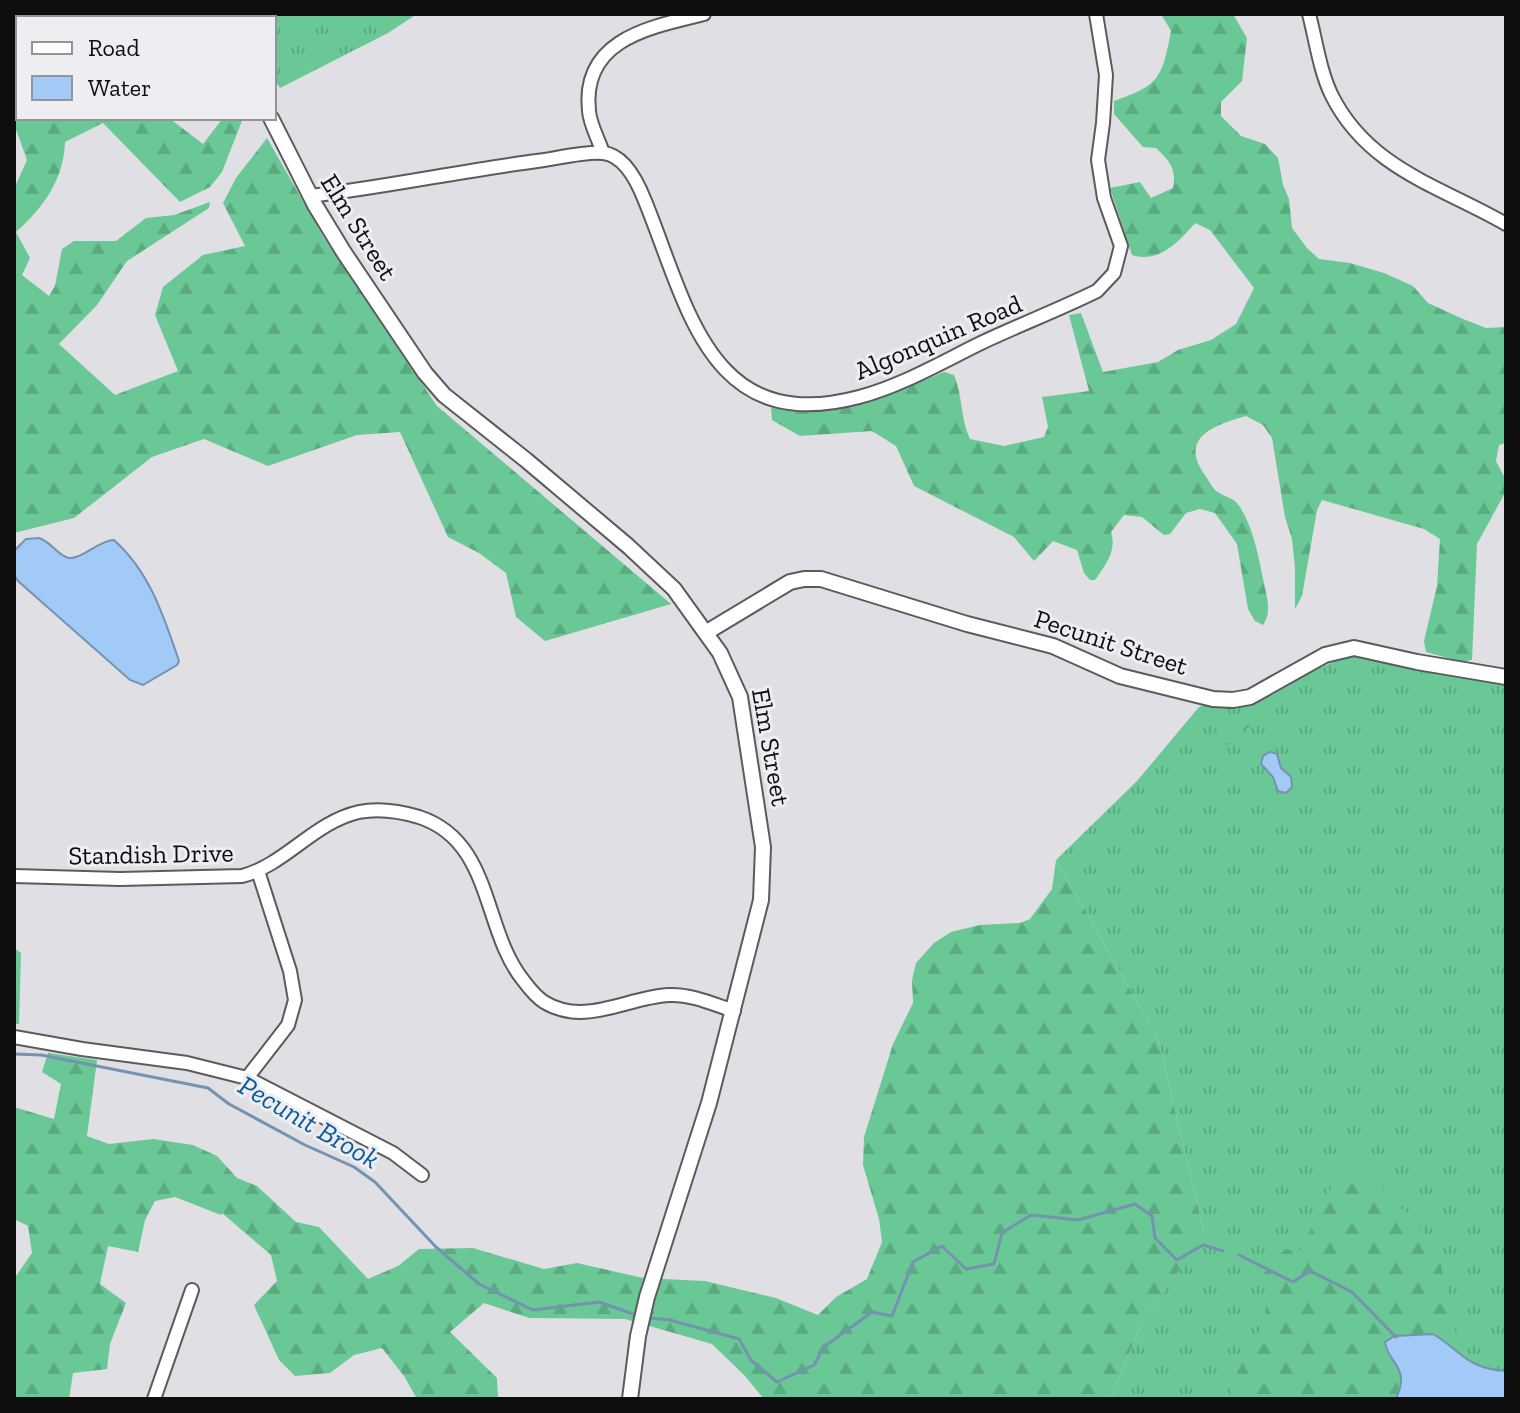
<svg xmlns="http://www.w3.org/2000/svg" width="1520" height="1413" font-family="'Zilla Slab',serif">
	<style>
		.grass { fill: url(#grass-tufts) }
		.forest { fill: url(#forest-firs) }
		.park { fill: url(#park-crowns) }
		.water { fill: #a1cbf6; stroke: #7592b1; stroke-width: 2 }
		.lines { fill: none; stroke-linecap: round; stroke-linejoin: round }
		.stream { stroke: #7592b1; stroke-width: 3 }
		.minor-casing { stroke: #5b5b5f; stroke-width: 16 }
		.tertiary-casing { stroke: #5b5b5f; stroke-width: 18 }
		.minor { stroke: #fff; stroke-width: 12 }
		.tertiary { stroke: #fff; stroke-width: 14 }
		.labels { text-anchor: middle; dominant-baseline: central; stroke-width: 6; stroke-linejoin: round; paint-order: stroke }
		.street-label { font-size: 26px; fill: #0e0e0f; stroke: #ededf2 }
		.water-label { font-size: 28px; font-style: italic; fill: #0b5a9a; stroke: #ededf2 }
	</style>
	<defs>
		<pattern id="grass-tufts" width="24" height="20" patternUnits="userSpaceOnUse" patternTransform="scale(2)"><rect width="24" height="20" fill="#69c896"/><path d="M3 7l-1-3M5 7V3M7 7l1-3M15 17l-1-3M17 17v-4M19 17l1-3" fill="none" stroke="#5aab80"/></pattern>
		<pattern id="forest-firs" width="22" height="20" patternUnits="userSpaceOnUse" patternTransform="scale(2)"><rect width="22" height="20" fill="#69c896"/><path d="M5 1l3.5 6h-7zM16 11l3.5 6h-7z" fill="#5aab80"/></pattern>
		<pattern id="park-crowns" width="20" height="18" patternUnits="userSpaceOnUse" patternTransform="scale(2)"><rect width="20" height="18" fill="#69c896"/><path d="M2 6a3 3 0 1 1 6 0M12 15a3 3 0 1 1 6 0" fill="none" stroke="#5aab80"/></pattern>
	</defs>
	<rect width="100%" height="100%" fill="#e0e0e4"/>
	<g class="grass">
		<polygon points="234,14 417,14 388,33 280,88 274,79 274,18 237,18"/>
		<path d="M1358 656 1506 684V1399H1110L1143 1320 1204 1232 1158 1038 1056 860 1137 781 1199 707C1215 699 1237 710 1255 703 1293 687 1314 663 1358 656Z"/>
	</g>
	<g class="forest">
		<polygon points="82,14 195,14 187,18 79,18"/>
		<path d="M1161 14H1233L1247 38 1242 81 1221 102V116L1241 136 1265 144 1278 158 1283 185 1289 199 1292 228 1307 248 1319 259 1350 263 1384 273 1413 286 1428 303 1463 319 1486 328 1506 327V443L1499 445 1496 461 1506 480V491L1477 544 1472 660 1462 662 1426 652 1424 641 1437 586 1440 539 1424 529 1322 500 1317 510 1302 596 1295 609V568L1292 539 1285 517 1272 438 1263 425 1246 416C1214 425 1178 438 1205 475 1208 479 1211 486 1215 490 1223 497 1234 497 1240 507 1254 529 1259 559 1264 584 1267 597 1272 613 1263 625L1255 621 1248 609 1237 544 1215 513 1200 509 1186 513 1170 534 1164 535 1142 517 1124 515 1111 532C1117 551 1106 564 1095 580H1090L1084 573 1077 550 1053 541 1034 561 1014 537 914 486 896 446 872 431 800 436 772 420 771 408 777 406 798 409 879 399 944 372 954 375C963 396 960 418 970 439L1004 446 1044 437 1048 427 1042 397 1089 391 1069 315 1081 313 1103 372 1158 362 1178 350 1211 340 1236 324 1254 288 1210 230 1195 223C1179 242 1158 264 1132 255L1110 188 1140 182 1151 198 1173 188C1177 169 1169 160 1156 148L1143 147 1114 114V101C1160 85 1162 78 1171 31Z"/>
		<path d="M18 73V118H169L203 144 223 118H243L222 172 210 187 180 202 103 123 65 142C64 179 43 208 16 232L30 258 22 275 49 296 55 286 62 249 74 241H116L146 218 174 215 210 202 209 208 127 261 97 305 59 344 115 395 178 371 155 315 163 287 203 255 245 246 223 203 236 178 267 138 324 238 437 406 671 604 545 641 516 617 506 573 479 553 448 537 400 432 357 435 268 466 204 439 152 457 74 518 14 533V189L27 160 14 124V77Z"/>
		<polygon points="1056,860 1158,1038 1204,1232 1194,1250 1143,1320 1110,1399 764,1399 745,1376 712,1344 625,1319 529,1318 484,1303 450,1332 497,1378 498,1399 417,1399 404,1376 382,1348 354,1355 330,1373 295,1376 279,1360 254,1305 277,1281 271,1255 222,1213 221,1215 175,1197 155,1201 145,1220 138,1252 108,1246 100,1284 126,1303 110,1344 107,1369 73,1373 69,1399 14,1399 14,1279 32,1253 28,1226 14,1219 14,1107 54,1119 61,1084 42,1072 48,1053 97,1060 87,1136 109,1144 153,1139 193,1145 217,1156 237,1178 257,1186 296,1222 319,1227 368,1279 398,1266 419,1249 473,1248 544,1269 577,1263 643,1278 705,1281 776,1298 818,1315 836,1297 867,1279 882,1242 879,1219 863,1165 864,1137 893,1044 913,1003 912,980 916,963 934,943 951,932 980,925 1020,923 1030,919 1052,889"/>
		<polygon points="14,948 21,953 19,1024 14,1024"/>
		<path d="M1346 1156 1361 1164 1394 1202 1413 1218 1438 1255 1446 1284 1447 1300 1453 1325 1462 1347V1352L1457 1353C1450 1349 1447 1344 1442 1339 1429 1330 1410 1335 1395 1336L1386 1350C1403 1369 1401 1377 1396 1399H1228C1233 1389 1234 1379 1239 1369 1260 1327 1271 1323 1264 1273L1285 1249 1300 1251Z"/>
	</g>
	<polygon class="park" points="1247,718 1252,737 1222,746 1214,732 1216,728"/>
	<g class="water">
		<path d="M39 538C51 542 55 552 66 557 78 563 98 540 114 540 150 572 164 617 179 661L177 665 143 685 130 680 18 581 14 575V551L26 539Z"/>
		<polygon points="1270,752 1277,754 1281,768 1291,777 1292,787 1286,793 1278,791 1273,777 1261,764 1263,756"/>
		<path d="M1433 1334C1464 1353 1466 1368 1506 1371V1399H1396C1398 1393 1402 1386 1401 1379 1401 1365 1386 1356 1385 1342L1395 1336Z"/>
	</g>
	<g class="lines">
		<g class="stream">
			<polyline points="14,1054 41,1055 208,1088 229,1104 305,1145 354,1167 375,1182 436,1247 479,1284 533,1310 599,1302 636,1315"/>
			<polyline points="1239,1255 1293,1282 1310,1271 1352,1292 1396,1337"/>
			<polyline points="650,1318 670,1320 739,1339 751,1360 777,1382 814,1365 824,1347 872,1312 892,1316 913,1262 942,1246 966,1269 994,1264 1002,1233 1031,1215 1078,1220 1135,1204 1152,1216 1155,1238 1177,1260 1203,1245 1223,1251"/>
		</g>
		<defs>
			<g id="minor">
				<path d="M1309 14C1316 41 1320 72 1332 96 1369 169 1440 186 1506 224"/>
				<path d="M603 153C599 140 590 125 589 111 581 39 651 27 704 14"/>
				<path d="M310 196C386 187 461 171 537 161 555 159 585 151 603 153 625 155 638 183 645 201 688 306 709 437 859 397 901 386 942 362 981 343 1019 325 1058 310 1097 291L1114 273 1121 246 1104 198 1098 160 1103 123 1106 75 1096 14"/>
				<path d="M14 876 120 879 242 876C285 865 314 822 359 812 379 808 399 811 419 817 493 841 482 929 523 980 529 988 536 997 544 1002 585 1027 627 997 669 995 691 994 713 1004 734 1011"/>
				<polyline points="14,1037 82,1049 187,1063 247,1078 393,1153 422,1175"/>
				<polyline points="247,1078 288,1025 295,1000 290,971 258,871"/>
				<polyline points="154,1399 192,1290"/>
			</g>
			<g id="tertiary">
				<polyline points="217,14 219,18"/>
				<polyline points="271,118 315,205 343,251 425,373 444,395 526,460 628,546 674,589 720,653 740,697 763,847 761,900 709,1103 647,1297 638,1336 630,1399"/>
				<polyline points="707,632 790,582 804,579 821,579 967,624 1053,646 1120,676 1213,699 1233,700 1250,697 1325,655 1354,648 1417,662 1506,677"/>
			</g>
		</defs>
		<use href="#minor" class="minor-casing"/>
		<use href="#tertiary" class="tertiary-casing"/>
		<use href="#minor" class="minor"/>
		<use href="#tertiary" class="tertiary"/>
	</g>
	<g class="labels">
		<g class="street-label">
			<text transform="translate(359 227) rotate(58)">Elm Street</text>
			<text transform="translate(938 337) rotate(-23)">Algonquin Road</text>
			<text transform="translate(1111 642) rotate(18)">Pecunit Street</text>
			<text transform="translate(771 747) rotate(80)">Elm Street</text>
			<text transform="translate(151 854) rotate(-1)">Standish Drive</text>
		</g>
		<g class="water-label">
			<text transform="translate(309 1122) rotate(30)">Pecunit Brook</text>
		</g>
	</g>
	<rect width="1520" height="1413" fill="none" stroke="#0e0e0f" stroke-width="32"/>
	<rect x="16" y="16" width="260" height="104" fill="#ededf2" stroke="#949497" stroke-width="2"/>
	<rect x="32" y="42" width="40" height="12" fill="#ffffff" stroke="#949497" stroke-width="2"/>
	<text x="88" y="56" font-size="24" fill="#0e0e0f">Road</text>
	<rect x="32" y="76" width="40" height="24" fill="#a1cbf6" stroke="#949497" stroke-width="2"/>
	<text x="88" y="96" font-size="24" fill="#0e0e0f">Water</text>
</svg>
